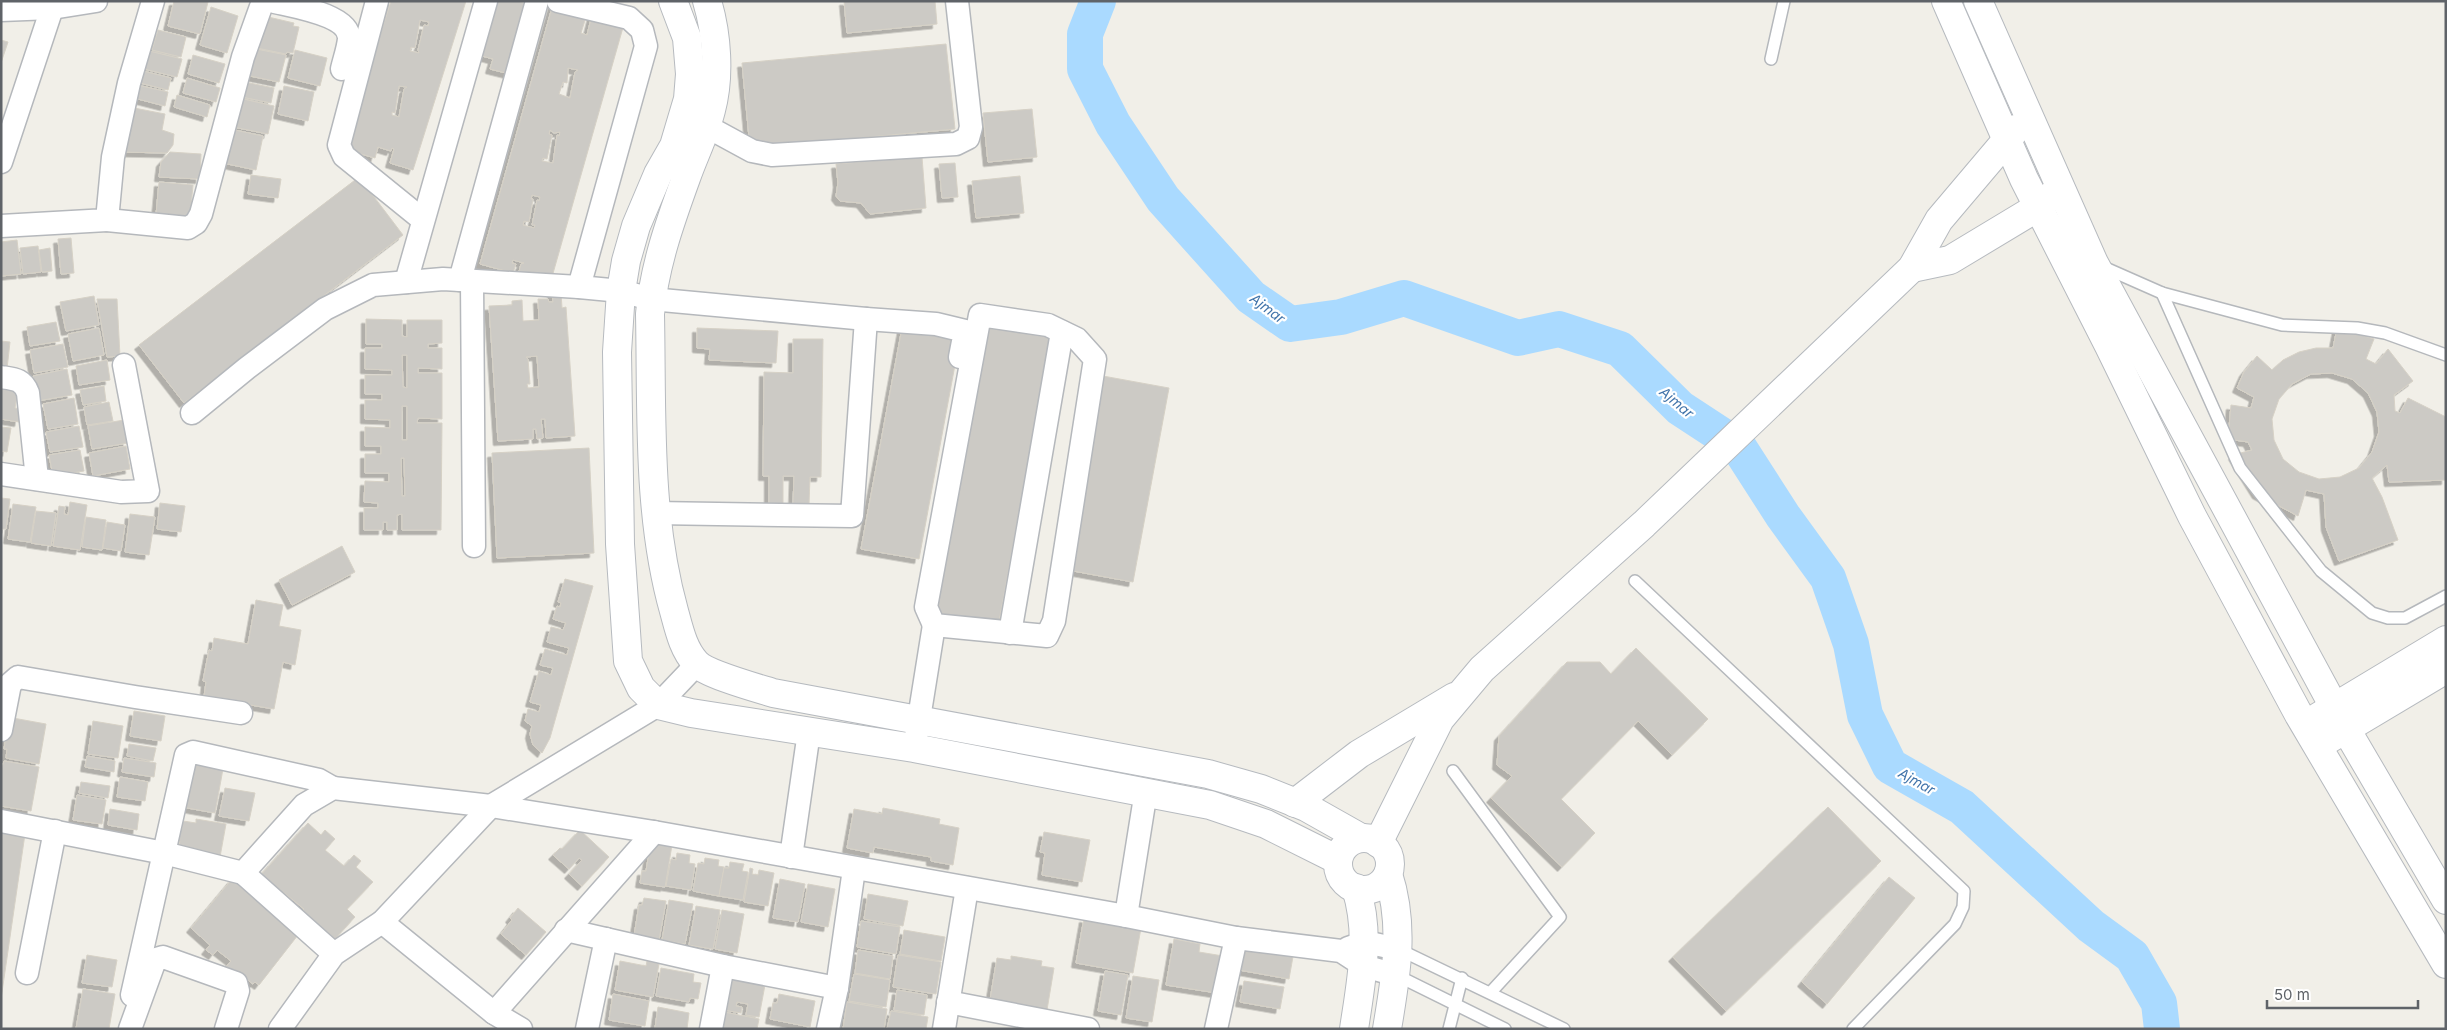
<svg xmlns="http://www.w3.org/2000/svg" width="2447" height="1030" font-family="Inter,sans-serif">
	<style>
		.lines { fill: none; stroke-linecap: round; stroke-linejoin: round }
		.river { stroke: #aadaff; stroke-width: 36 }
		.building { fill: #cccac5; stroke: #d6d1c6; fill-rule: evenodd; filter: url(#shadow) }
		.lane-casing { stroke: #b5b8bc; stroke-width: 14 }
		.street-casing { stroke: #b5b8bc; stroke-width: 25 }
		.secondary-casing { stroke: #b6babf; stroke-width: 30 }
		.lane { stroke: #fff; stroke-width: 11 }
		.street { stroke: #fff; stroke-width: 22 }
		.secondary { stroke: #fff; stroke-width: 28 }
		.labels { text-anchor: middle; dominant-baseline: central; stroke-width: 4.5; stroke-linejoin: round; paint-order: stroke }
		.water-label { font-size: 14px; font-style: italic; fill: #4174aa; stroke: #fff }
	</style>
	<defs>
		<filter id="shadow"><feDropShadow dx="-4.5" dy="4.5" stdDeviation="0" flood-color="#0004"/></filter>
	</defs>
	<rect width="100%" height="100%" fill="#f1efe8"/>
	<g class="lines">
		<polyline class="river" points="1098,1 1085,34 1085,69 1113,124 1163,199 1251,297 1290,324 1341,317 1404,298 1518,338 1559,329 1620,349 1680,408 1738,446 1783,516 1828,578 1851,644 1865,715 1890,766 1962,807 2091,926 2132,956 2159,1003 2162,1029"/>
	</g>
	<g class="building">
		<polygon points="174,1 208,2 200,34 168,26"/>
		<path d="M391 1H466L413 170 390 163 394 149 392 148 391 151 378 147 375 158 344 149ZM420 20 429 22 428 26 424 25 418 50 419 53 410 51 411 47 415 48ZM399 86 407 87 404 89 399 117 392 115V112L395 113Z"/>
		<polygon points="490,1 517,1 530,5 514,75 490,69 493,59 475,54"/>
		<polygon points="844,1 935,1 937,24 847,33"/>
		<path d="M553 4 587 14 581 33 587 35 592 15 624 24 550 284 518 275 521 264 524 263 513 260 512 263 516 264 513 273 480 264ZM568 68 578 70 575 72 570 98 559 94 563 82 567 83ZM550 130 554 133 560 132 559 136 557 135 553 163 542 161 543 158 547 159 552 135 549 134ZM532 195 540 197 539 201 537 200 532 225H535L534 228 523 225 524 221 529 222 533 199H531Z"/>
		<polygon points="211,7 238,16 227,53 200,45"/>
		<polygon points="264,16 294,23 293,26 299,27 293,53 287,52 286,54 257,48"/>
		<polygon points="158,30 186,37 181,57 152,50"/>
		<polygon points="1,40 8,42 1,63"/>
		<polygon points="946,44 955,129 750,148 742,63"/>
		<polygon points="256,49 286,55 279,82 250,76"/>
		<polygon points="295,50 327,58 320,86 288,78"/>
		<polygon points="149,51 182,59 177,77 144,69"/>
		<polygon points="193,55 225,64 219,83 188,74"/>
		<polygon points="143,71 171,78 168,90 140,83"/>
		<polygon points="187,78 220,88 216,102 183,93"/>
		<polygon points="240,81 274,88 271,103 237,96"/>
		<polygon points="137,85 168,92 165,106 134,98"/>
		<polygon points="284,86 314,92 308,121 278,114"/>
		<polygon points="177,95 210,105 207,117 174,107"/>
		<polygon points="239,98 274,106 268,134 233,127"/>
		<polygon points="129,107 165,114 162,130 174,134 173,145 167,153 121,152"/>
		<polygon points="1032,109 1037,157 988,162 983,113"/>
		<polygon points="230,129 263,136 256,170 223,163"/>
		<polygon points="170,152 201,154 200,179 159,177 161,162"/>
		<polygon points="922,157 926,208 870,214 861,203 840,201 836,196 838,183 836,164"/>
		<polygon points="955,163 958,197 942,198 939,164"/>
		<polygon points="251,175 281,179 278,198 248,194"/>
		<polygon points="1020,176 1024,213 976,218 972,181"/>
		<polygon points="359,177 403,235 184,403 139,345"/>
		<polygon points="159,182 193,185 190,218 156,215"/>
		<polygon points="71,238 74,273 61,274 58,239"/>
		<polygon points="17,240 21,274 1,276 1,242"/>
		<polygon points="38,246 41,272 23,274 20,248"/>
		<polygon points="50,248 52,271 42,272 39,250"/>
		<path d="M552 292H561L562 308 566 307 575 436 546 438 545 419H541L543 438 537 439 536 429H533V439L498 441 489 306 512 305V301L522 300 523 321 539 320 538 299H548L549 302H553ZM537 356 539 387 528 388 527 384H530L528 359 526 357Z"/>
		<polygon points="94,296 99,325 66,331 60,302"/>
		<polygon points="97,299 117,299 120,356 107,357"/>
		<path d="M366 319 402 320V336L407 337V320H442V343L428 344V348H442V369L418 368V373H442V419L418 418 417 423H442L441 530H402V514L397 515V530H387V522H383V530H364V508H378V503L364 502 365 481 389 482V473H365V454H381V446H365V427L390 428V420L365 419V400H382V394H365V375H392V370L365 369V348H382V344H366ZM402 355H407V388L403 387ZM402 406H407V440H402ZM401 458H404L405 496H402Z"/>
		<polygon points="987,321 1052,333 998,627 933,615"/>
		<polygon points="56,322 60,341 30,346 27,327"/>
		<polygon points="99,328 104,355 73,361 68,334"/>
		<polygon points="697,328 778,331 776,363 709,360 710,349 697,348"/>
		<polygon points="902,328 960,338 919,559 861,549"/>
		<path d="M2337 328 2374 339 2366 359 2376 364 2388 349 2413 381 2394 395 2395 411 2400 413 2408 398 2446 417V480L2389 482 2387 465 2372 478 2382 497 2398 540 2339 561 2326 527 2324 494 2306 490 2298 516 2257 494 2233 455 2252 450 2248 442 2228 439 2231 405 2251 408 2254 397 2237 388 2244 372 2257 356 2272 370 2283 360 2299 352 2316 348H2333ZM2332 373 2352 379 2368 393 2377 412 2379 432 2372 452 2359 468 2340 477 2319 479 2299 472 2283 459 2274 440 2272 419 2279 399 2292 384 2311 374Z"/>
		<polygon points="793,339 823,339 821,477 810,477 809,505 793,505 794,476 783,476 783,507 769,507 769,476 763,476 764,372 793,373"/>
		<polygon points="1,341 10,342 7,369 1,369"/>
		<polygon points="63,344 68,367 34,373 30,350"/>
		<polygon points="107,360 110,380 79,385 76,366"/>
		<polygon points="67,369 72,395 37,401 33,376"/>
		<polygon points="1103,376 1169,388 1133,582 1068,570"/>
		<polygon points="104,386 106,401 83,405 80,390"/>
		<polygon points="1,388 18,390 15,408 21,409 19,422 1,419"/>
		<polygon points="74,398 78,424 48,429 43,404"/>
		<polygon points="109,402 113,421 87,425 84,407"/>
		<polygon points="124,420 128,443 92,449 88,426"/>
		<polygon points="79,426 83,447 50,452 46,432"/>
		<polygon points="1,427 11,428 7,452 1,451"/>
		<polygon points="126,446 130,469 93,476 89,453"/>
		<polygon points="589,448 594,553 497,558 492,453"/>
		<polygon points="80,450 84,471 53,476 49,455"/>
		<polygon points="1,498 10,499 6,529 1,529"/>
		<polygon points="70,502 87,505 80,550 53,546 59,506 65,507 64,514 68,515"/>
		<polygon points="160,503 185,506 181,532 157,529"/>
		<polygon points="13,504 36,507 30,542 8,539"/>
		<polygon points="36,511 56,513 51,546 31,543"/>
		<polygon points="130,514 155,517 149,555 125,552"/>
		<polygon points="86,517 106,520 102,550 82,547"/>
		<polygon points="107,522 125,525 121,551 103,548"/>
		<polygon points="342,546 355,572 292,605 279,580"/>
		<polygon points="565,579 593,586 550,738 542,753 533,745 530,734 532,726 525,721 528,709 539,712 541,705 530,702 539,671 551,675 553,668 540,665 545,649 567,655 569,648 547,642 551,627 563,630 566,623 553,619 557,606 560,607 561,603 558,602"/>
		<polygon points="256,600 283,605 279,626 301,630 295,665 283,662 274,709 204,697 206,682 203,681 209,650 212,651 214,638 248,644"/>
		<polygon points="1636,648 1708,719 1672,755 1638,721 1561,799 1595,833 1562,867 1491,798 1512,776 1497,765 1499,736 1567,662 1600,662 1611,674"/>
		<polygon points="134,711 165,716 161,741 130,736"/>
		<polygon points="13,718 46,724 39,764 6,758 7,749 4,749 7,729"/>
		<polygon points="93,721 123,726 118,758 88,754"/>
		<polygon points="129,744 156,748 153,761 127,756"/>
		<polygon points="87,756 115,761 114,772 85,767"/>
		<polygon points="124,758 156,763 154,777 122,772"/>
		<polygon points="4,761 39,767 31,811 1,806 1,770"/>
		<polygon points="190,763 223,769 215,813 182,807"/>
		<polygon points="120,777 148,782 145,801 117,797"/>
		<polygon points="81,782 110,786 108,798 79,793"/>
		<polygon points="225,788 255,793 249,821 219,816"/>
		<polygon points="77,795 106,800 102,824 73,820"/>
		<polygon points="1828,807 1881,861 1726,1011 1673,957"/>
		<polygon points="883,808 940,819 939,824 959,828 953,865 931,861 931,857 874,847 873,853 847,848 854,809 882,814"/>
		<polygon points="110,809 139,814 137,830 108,825"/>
		<polygon points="196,819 226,824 220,857 178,849 180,841 174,840 175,828 182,829 183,821 196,823"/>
		<polygon points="308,823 321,835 325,830 335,839 325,850 344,866 354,855 361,861 356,867 373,882 347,909 355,917 335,939 327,932 324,935 297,918 304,909 283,892 276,900 259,877"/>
		<polygon points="580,830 609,857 582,886 569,874 582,860 579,858 569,869 553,855 560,848 562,849"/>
		<polygon points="1,831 25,834 1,999"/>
		<polygon points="1044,832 1090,840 1082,882 1042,875 1045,853 1040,852"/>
		<polygon points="648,841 672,845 665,887 640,883 642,871 646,871 649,853"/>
		<polygon points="677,853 690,855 689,863 695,864 691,890 666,886 671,859 676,860"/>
		<polygon points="705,858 719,860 718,866 724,867 719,896 693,891 698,863 704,864"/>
		<polygon points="730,862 744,864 742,871 748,872 743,900 719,896 724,868 729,868"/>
		<polygon points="750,868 753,869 752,874 758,875 759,870 774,873 768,906 744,902"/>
		<polygon points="1889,877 1915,898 1827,1004 1802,982"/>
		<polygon points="233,878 298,935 259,985 255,982 253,984 234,969 232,971 226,967 231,961 217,950 213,955 206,950 210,945 191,928"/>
		<polygon points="780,879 805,884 798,922 773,918"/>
		<polygon points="808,884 835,889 828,927 801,922"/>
		<polygon points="868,894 908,901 903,926 864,919"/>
		<polygon points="644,898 666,901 659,940 634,936 639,905 642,905"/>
		<polygon points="669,900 693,904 685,944 662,940"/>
		<polygon points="696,906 720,910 713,949 689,945"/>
		<polygon points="518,908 546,932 526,955 501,934 512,920 510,918"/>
		<polygon points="722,910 744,914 737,953 715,949"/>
		<polygon points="1084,918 1141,928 1133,973 1076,963"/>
		<polygon points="861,921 900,927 896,954 857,947"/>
		<polygon points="904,930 945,937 941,961 900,954"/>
		<polygon points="1174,939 1200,944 1199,952 1223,956 1217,993 1166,985"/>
		<polygon points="1245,942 1294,951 1289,979 1239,970"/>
		<polygon points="858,950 893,956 890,979 855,973"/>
		<polygon points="87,955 117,960 112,987 82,983"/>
		<polygon points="898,955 941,962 936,994 893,987"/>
		<polygon points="1011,956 1042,961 1041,966 1054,968 1047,1010 990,1000 997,958 1011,960"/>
		<polygon points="620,961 646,966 647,961 659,964 653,997 615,990"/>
		<polygon points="661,968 694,974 693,982 701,983 698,999 690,998 689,1002 656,996"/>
		<polygon points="1105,971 1128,975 1121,1015 1098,1011"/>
		<polygon points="854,974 890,980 886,1007 849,1001"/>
		<polygon points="1133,976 1159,980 1152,1022 1126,1018"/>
		<polygon points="731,979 765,985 759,1017 746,1015 748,1004 737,1002 736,1006 742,1007 741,1013 724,1010"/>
		<polygon points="1244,981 1284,987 1280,1009 1240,1002"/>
		<polygon points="83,989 115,994 109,1029 76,1029"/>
		<polygon points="897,990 927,995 924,1015 894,1010"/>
		<polygon points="613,994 649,1001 645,1026 609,1020"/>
		<polygon points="779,994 815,1001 810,1027 770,1019 773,1003 777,1003"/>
		<polygon points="847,1002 887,1009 884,1029 843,1029"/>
		<polygon points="658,1007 689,1013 687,1029 655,1028"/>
		<polygon points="891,1011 928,1017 926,1029 887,1029"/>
		<polygon points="724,1012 759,1019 757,1029 721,1029"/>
	</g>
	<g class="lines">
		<defs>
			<g id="lane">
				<polyline points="1771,59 1784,1"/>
				<polyline points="2103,267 2162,293 2282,325 2357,328 2385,333 2446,355"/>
				<polyline points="2162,293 2240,468 2321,571 2372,613 2388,618 2405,618 2446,596"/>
				<polyline points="1635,581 1964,891 1963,907 1955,924 1853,1029"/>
				<polyline points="1453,771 1560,917 1491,992"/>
				<polyline points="1398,949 1564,1029"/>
				<polyline points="1396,975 1505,1029"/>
				<polyline points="1449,1029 1462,978"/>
			</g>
			<g id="street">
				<path d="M271 1C290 6 350 14 349 39 348 49 344 60 342 69"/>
				<polyline points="377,1 339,145 344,156 423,220"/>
				<polyline points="558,1 629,18 642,30 646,46 579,287"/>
				<polyline points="1,10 52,8 96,1"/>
				<polyline points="706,126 752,151 772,155 956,144 968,138 971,127 957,1"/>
				<polyline points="1,162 52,8"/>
				<polyline points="107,220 188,228 196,223 201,214 243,57 263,1"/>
				<polyline points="1,226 107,220 113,157 129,83 153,1"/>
				<polyline points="460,280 537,1"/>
				<polyline points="472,281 474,546"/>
				<polyline points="406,282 486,1"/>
				<polygon points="980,315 1048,325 1077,339 1095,359 1054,621 1047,636 934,625 926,607"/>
				<polyline points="866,319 936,324 965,331 960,357"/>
				<path d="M1 377C14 379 23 379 28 393L37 479"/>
				<polyline points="192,413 247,368 325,309 373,285 443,279 579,287 621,291 651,299 866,319 852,516 655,513"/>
				<polyline points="1,474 121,492 148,491 124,365"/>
				<polyline points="1010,633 1062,332"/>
				<polyline points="1,730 10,684 18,677 135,697 241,713"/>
				<polyline points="916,737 934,625"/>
				<polyline points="1,821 164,853 243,873 304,805 333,788 491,806 654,832 1126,916 1236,938 1341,951 1364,966 1396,975"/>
				<polyline points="791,857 809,732"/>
				<polyline points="243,873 334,954"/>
				<polyline points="1126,916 1146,791"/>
				<polyline points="382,922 494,1013 521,1029"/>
				<polyline points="566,930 723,966 837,988"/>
				<polyline points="1348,948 1365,942 1398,949"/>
				<polyline points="27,973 55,831"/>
				<polyline points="132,995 186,755 193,752 319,780 333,788"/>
				<polyline points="948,1002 1088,1029"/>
				<polyline points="494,1013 654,832"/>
				<polyline points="130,1029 154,963 156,959 163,957 236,983 238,991 226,1029"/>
				<polyline points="280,1029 334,954 382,922 491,806 658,705 697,664"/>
				<polyline points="587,1029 606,939"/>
				<polyline points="711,1029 723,966"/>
				<polyline points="828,1029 837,988 854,869"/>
				<polyline points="944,1029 967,888"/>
				<polyline points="1216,1029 1236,938"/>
			</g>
			<g id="secondary">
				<polyline points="673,1 687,38 690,74 688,99 674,146 658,174 636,226 626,261 621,291 617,352 620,544 628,661 641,688 658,705 691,713 914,748 1210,805 1266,824 1338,860"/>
				<path d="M707 1C717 34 720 77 711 110 705 134 694 155 686 178 670 222 654 267 650 314 652 413 647 515 674 611 679 629 683 649 696 663 706 674 757 688 773 693L1208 774 1261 789 1306 807 1361 838"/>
				<polyline points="1946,1 2024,179 2109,346 2192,516 2299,715 2446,964"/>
				<polyline points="1978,1 2094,263 2346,729 2446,900"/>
				<polyline points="1912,268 1950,260 2038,207 2051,196"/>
				<polyline points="2318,717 2446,640"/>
				<polyline points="2329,739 2446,669"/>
				<polyline points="1295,803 1359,754 1454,697"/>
				<circle cx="1364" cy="864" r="26"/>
				<polyline points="1378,843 1440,719 1482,669 1644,524 1912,268 1939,220 2016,129"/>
				<path d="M1354 1029C1361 982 1371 935 1356 888"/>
				<path d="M1387 1029C1396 976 1405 926 1388 874"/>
			</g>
		</defs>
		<use href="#lane" class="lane-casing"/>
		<use href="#street" class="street-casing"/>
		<use href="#secondary" class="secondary-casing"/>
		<use href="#lane" class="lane"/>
		<use href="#street" class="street"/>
		<use href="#secondary" class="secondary"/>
	</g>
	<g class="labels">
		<g class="water-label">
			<text transform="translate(1268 308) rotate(37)">Ajmar</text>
			<text transform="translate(1677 402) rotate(40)">Ajmar</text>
			<text transform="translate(1917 781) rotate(29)">Ajmar</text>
		</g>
	</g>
	<rect width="2447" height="1030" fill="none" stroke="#5f6368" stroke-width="5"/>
	<path d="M2267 1000v8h151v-8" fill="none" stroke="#5f6368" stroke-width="2.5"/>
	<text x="2274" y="1000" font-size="15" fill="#5f6368" stroke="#ffffff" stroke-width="4" paint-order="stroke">50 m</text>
</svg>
